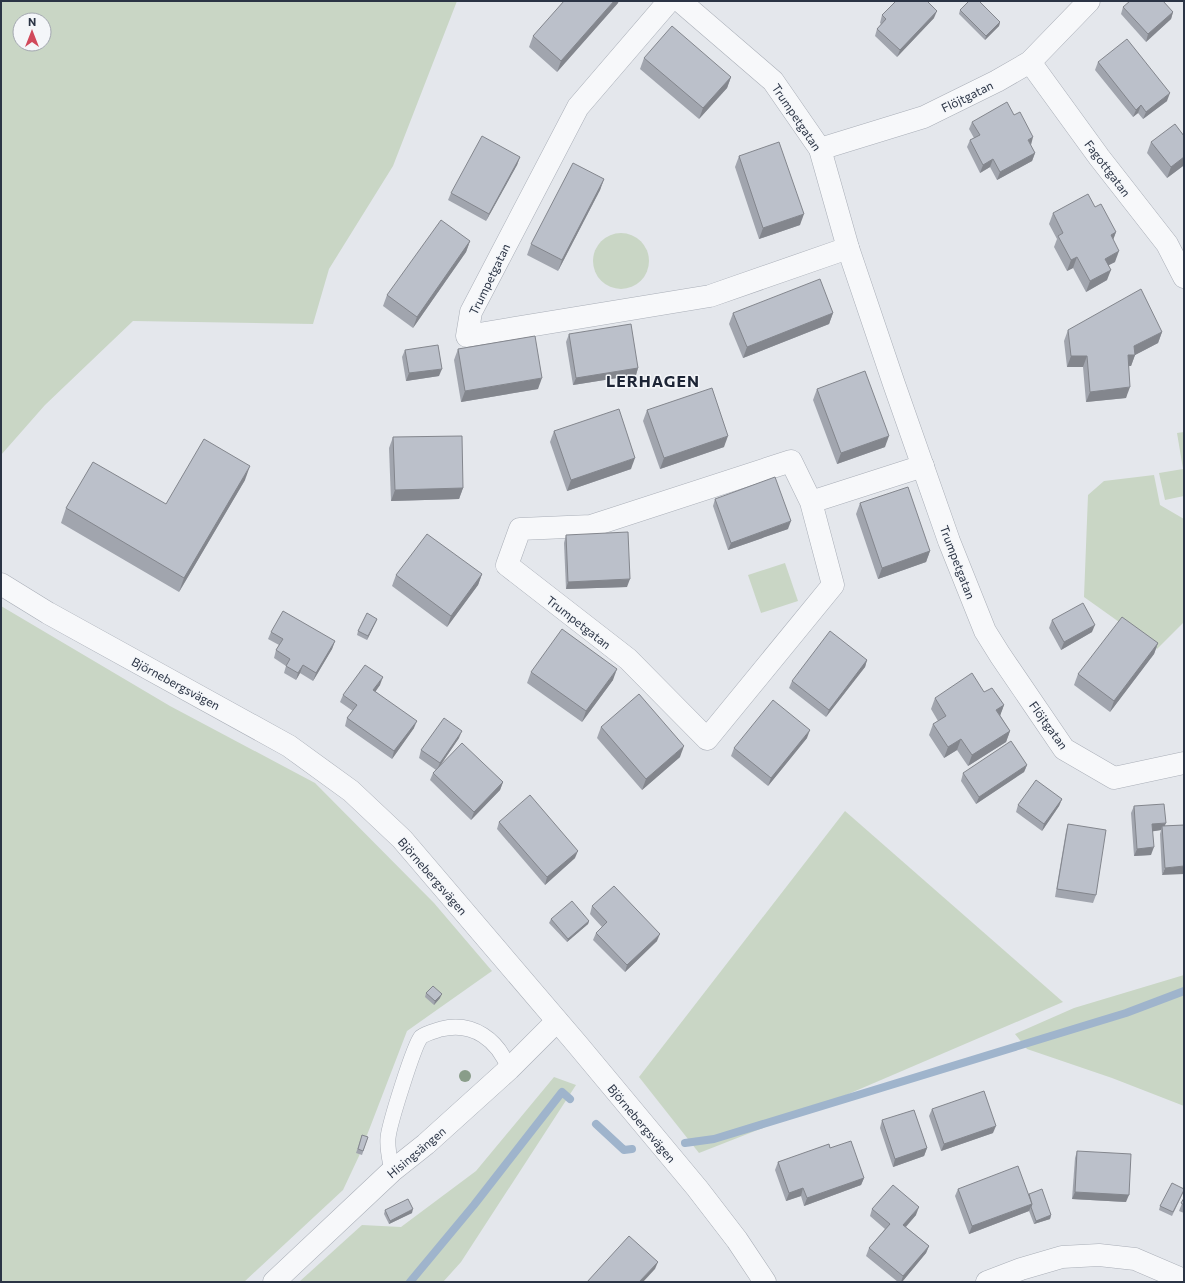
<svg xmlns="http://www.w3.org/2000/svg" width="1185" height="1283" font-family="Commissioner,sans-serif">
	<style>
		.green { fill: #c9d6c5; fill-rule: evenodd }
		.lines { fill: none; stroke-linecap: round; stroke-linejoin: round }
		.stream { stroke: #9fb4cc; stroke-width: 8 }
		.service-casing { stroke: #a9aeb7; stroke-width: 16 }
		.minor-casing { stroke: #a9aeb7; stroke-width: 23 }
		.tertiary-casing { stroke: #a9aeb7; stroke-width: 23 }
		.service { stroke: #f7f8fa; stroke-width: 15 }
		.minor { stroke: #f7f8fa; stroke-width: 22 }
		.tertiary { stroke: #f7f8fa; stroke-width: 22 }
		.tree { fill: #899d89 }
		.wall { fill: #a1a5ae }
		.shaded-wall { fill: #83868d }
		.building { fill: #bbc0ca; stroke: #83868d }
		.labels { text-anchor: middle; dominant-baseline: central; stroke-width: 3; stroke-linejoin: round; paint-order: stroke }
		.street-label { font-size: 12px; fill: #2b3445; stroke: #f4f6f9 }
		.district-label { font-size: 16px; font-weight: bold; letter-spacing: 1px; fill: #1d2536; stroke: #f4f6f9 }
	</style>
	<rect width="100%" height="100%" fill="#e4e7ec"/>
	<g class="green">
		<path d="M1 1H457L393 166 329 269 313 324 133 321 45 405 1 455ZM20 20H44V44H20Z"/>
		<circle cx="621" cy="261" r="28"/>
		<polygon points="1184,432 1184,496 1165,500 1159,473 1183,469 1177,433"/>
		<polygon points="1154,475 1160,505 1184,519 1184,622 1157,649 1084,597 1088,495 1104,481"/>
		<polygon points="785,563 798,601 761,613 748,575"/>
		<polygon points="1,606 170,706 315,783 434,903 492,971 407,1031 359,1156 343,1190 244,1282 1,1282"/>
		<polygon points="845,811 1063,1002 832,1101 699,1153 639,1077"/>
		<polygon points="1184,975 1184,1106 1112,1078 1027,1049 1015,1034 1074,1008"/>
		<polygon points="554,1077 576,1085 461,1262 443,1282 299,1282 362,1225 401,1227 476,1171"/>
	</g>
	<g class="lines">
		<g class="stream">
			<polyline points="596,1124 624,1150 632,1149"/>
			<polyline points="685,1143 714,1139 1126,1013 1184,991"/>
			<polyline points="410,1282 474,1205 562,1092 570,1099"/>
		</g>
		<defs>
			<path id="service" d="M392 1171C390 1160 387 1149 388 1138 389 1125 414 1045 421 1037 426 1033 435 1031 441 1029 473 1021 498 1040 509 1069"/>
			<g id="minor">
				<polyline points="669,1 578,107 471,312 467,336 710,296 848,248"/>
				<polyline points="680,1 773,81 820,149 848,248 894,384 949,541 985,631 1000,655 1064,749 1114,778 1184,763"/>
				<polyline points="1030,62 1099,157 1167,244 1184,277"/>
				<polyline points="820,149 924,117 997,81 1030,62 1089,1"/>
				<polyline points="811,502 833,585 707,739 628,659 507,565 520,529 591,526 791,461 811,502 923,466"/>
				<polyline points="274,1282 392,1171 426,1144 509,1069 557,1021"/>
				<polyline points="987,1282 1021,1269 1062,1257 1099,1255 1135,1259 1184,1280"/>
			</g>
			<polyline id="tertiary" points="1,584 48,613 289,746 351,791 402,839 577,1044 697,1188 737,1240 765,1282"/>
		</defs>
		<use href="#service" class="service-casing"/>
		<use href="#minor" class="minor-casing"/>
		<use href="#tertiary" class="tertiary-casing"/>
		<use href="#service" class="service"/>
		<use href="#minor" class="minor"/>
		<use href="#tertiary" class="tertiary"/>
	</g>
	<circle class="tree" cx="465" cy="1076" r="6"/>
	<g class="wall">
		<polygon points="618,3 557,72 529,47 533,36"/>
		<polygon points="1123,7 1173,12 1171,19 1146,42 1121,14"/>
		<polygon points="960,10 1000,22 999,26 985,40 959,14"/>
		<polygon points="882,15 934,18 897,57 875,36 877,29 881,24 880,23"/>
		<polygon points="644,58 731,77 727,88 699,119 640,69"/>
		<polygon points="1098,62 1167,101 1143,119 1138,113 1133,117 1095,70"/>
		<polygon points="972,122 1030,145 1035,153 1032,161 997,180 990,167 980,173 967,147 970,140 974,138 969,129"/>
		<polygon points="1184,136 1184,166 1183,166 1167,178 1147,153 1151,142"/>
		<polygon points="739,156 800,225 759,239 735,167"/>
		<polygon points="520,157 517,165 486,221 448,200 451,193"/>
		<polygon points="604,179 600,190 558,271 527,255 531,244"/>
		<polygon points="1095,207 1116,232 1113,239 1115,262 1109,265 1107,280 1086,292 1073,268 1067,271 1054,247 1057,239 1049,224 1053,213"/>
		<polygon points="470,241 466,252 413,328 383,306 387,295"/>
		<polygon points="733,313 833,313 829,324 743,358 729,324"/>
		<polygon points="1068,330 1162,332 1158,343 1135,355 1131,366 1129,366 1126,398 1086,402 1083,367 1067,367 1064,341"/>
		<polygon points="569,334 638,368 636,375 573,385 566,342"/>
		<polygon points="458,349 538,389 461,402 454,360"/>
		<polygon points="405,350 439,376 406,381 402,357"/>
		<polygon points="817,389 885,447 837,464 813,400"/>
		<polygon points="647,410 724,447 660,469 643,421"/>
		<polygon points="554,431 631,469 567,491 550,442"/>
		<polygon points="393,437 463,488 459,499 391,501 389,448"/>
		<polygon points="245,480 179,592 61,523 66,508 166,504"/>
		<polygon points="715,499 788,529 728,550 713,506"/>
		<polygon points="860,503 930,551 926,562 878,579 856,514"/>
		<polygon points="566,535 627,587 566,589 564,543"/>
		<polygon points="482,574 478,585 447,627 392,586 396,575"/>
		<polygon points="377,619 367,640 357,635 358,631"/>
		<polygon points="1052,620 1092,632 1061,650 1049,628"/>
		<polygon points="271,632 335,641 332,649 313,681 300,673 296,680 284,673 286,666 274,658 276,650 279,645 268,639"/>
		<polygon points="1158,643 1154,654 1110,712 1074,685 1078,674"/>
		<polygon points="867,660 865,667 826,717 789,688 792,681"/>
		<polygon points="531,672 613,680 582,722 527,683"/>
		<polygon points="380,685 375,691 414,728 392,759 345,726 347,718 353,711 340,702 343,695"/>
		<polygon points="984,692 1004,705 1000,715 1010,731 1006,742 968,766 957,750 944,758 929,735 933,724 938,721 931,709 935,698"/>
		<polygon points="601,727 680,757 642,790 597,738"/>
		<polygon points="459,738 440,766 503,782 500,790 471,820 430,780 433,773 436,770 419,758 421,750"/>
		<polygon points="807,738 768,786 731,756 734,748"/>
		<polygon points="1027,765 1024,772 976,804 961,781 963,773"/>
		<polygon points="1062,799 1059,806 1042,831 1016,812 1018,805"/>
		<polygon points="1134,806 1165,826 1184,825 1162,875 1160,834 1161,830 1152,831 1151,855 1134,856 1131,813"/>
		<polygon points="499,822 575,858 545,885 497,829"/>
		<polygon points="1068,824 1096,895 1093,903 1055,897 1066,831"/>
		<polygon points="592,906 657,941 625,972 593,940 596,933 602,927 590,914"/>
		<polygon points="551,919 589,921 588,924 567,942 549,923"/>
		<polygon points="426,993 440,998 434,1005 425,997"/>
		<polygon points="932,1109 993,1133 941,1151 929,1116"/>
		<polygon points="882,1120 927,1148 924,1156 893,1167 880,1128"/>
		<polygon points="362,1135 368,1137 362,1155 356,1153"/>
		<polygon points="830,1148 864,1178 861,1185 804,1206 801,1196 786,1201 775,1170 778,1162"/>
		<polygon points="1077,1151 1126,1202 1072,1199 1075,1158"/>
		<polygon points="958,1189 1029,1194 1051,1215 1050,1219 1034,1224 1029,1211 969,1234 955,1196"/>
		<polygon points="1184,1191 1172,1216 1159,1210 1160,1206"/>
		<polygon points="1184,1198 1184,1213 1179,1211"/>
		<polygon points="872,1209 916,1215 906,1227 929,1246 926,1253 902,1282 898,1282 866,1256 869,1248 885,1229 870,1216"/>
		<polygon points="385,1210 412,1213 389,1224 384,1214"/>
	</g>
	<g class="shaded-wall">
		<polygon points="614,1 619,1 618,3 557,72 561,61"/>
		<polygon points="937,11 934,18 897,57 900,50"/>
		<polygon points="1173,12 1171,19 1146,42 1148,34"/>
		<polygon points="1000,22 999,26 985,40 986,36"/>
		<polygon points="731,77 727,88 699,119 703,108"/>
		<polygon points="1170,93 1167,101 1143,119 1146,112"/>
		<polygon points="1141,105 1138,113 1133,117 1136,110"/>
		<polygon points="1033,137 1031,145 1028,140"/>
		<polygon points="1035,153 1032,161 997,180 1000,172"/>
		<polygon points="520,157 517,165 486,221 489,214"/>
		<polygon points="1184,157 1183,166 1167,178 1171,167"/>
		<polygon points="993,159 990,167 980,173 983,165"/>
		<polygon points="604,179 600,190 558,271 562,260"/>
		<polygon points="804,214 800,225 759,239 763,228"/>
		<polygon points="1116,232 1112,243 1111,235"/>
		<polygon points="470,241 466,252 413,328 417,317"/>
		<polygon points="1119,251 1115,262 1101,269 1105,259"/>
		<polygon points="1077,257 1073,268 1067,271 1071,260"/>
		<polygon points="1111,270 1107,280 1086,292 1090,281"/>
		<polygon points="833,313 829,324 743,358 747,347"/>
		<polygon points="1162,332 1158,343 1135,355 1131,366 1124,366 1128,355 1134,346"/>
		<polygon points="1071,356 1087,356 1083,367 1067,367"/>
		<polygon points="638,368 636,375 573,385 576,378"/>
		<polygon points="442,369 439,376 406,381 409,373"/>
		<polygon points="542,378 538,389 461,402 465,391"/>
		<polygon points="1130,387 1126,398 1086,402 1090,392"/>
		<polygon points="728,436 724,447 660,469 664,458"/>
		<polygon points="889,436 885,447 837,464 841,453"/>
		<polygon points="635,458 631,469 567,491 571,480"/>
		<polygon points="250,466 245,480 179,592 184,578"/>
		<polygon points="463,488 459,499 391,501 395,490"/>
		<polygon points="791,521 788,529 728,550 731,543"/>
		<polygon points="930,551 926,562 878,579 882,568"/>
		<polygon points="482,574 478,585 447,627 451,616"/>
		<polygon points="630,579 627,587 566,589 568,582"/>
		<polygon points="377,619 376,622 367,640 368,636"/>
		<polygon points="1095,625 1092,632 1061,650 1064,642"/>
		<polygon points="335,641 332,649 313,681 316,673"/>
		<polygon points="1158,643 1154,654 1110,712 1114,701"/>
		<polygon points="867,660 865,667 826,717 829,710"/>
		<polygon points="303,665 300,673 296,680 298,673"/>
		<polygon points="617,669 613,680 582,722 586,711"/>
		<polygon points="383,677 380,685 371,698 373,690"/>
		<polygon points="1004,705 1000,716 996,710"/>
		<polygon points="417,721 414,728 392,759 394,751"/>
		<polygon points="810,730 807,738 768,786 771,778"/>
		<polygon points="462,731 459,738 437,770 440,763"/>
		<polygon points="1010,731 1006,742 968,766 972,755"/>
		<polygon points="961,739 957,750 944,758 948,747"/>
		<polygon points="684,746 680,757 642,790 646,779"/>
		<polygon points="1027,765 1024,772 976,804 979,797"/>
		<polygon points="503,782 500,790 471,820 474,812"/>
		<polygon points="1062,799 1059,806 1042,831 1044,824"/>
		<polygon points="1166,823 1163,830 1162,826 1161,830 1149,832 1152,824"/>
		<polygon points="1154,847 1151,855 1134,856 1137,849"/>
		<polygon points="578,851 575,858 545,885 547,877"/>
		<polygon points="1184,866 1184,874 1162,875 1165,868"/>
		<polygon points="589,921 588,924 567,942 568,939"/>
		<polygon points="660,934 657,941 625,972 627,965"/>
		<polygon points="442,994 440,998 434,1005 435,1001"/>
		<polygon points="996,1126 993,1133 941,1151 944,1144"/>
		<polygon points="927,1148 924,1156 893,1167 895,1159"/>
		<polygon points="864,1178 861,1185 804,1206 807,1198"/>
		<polygon points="803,1188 801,1196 786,1201 789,1193"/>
		<polygon points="1075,1192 1129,1195 1126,1202 1072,1199"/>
		<polygon points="1032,1204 1029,1211 969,1234 972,1226"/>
		<polygon points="919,1207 916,1215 901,1232 903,1225"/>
		<polygon points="413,1209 412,1213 389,1224 390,1221"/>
		<polygon points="1051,1215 1050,1219 1034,1224 1036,1221"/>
		<polygon points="929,1246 926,1253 902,1282 901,1282 903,1276"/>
		<polygon points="658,1262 655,1269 643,1282 639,1282"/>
	</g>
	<g class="building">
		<polygon points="564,1 614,1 561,61 533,36"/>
		<polygon points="896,1 927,1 937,11 900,50 877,29 886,19 882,15"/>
		<polygon points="969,1 979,1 1000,22 986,36 960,10"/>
		<polygon points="1130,1 1163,1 1173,12 1148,34 1123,7"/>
		<polygon points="672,26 731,77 703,108 644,58"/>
		<polygon points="1127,39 1170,93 1146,112 1141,105 1136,110 1098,62"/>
		<polygon points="1007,102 1014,115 1020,112 1033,137 1028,140 1035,153 1000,172 993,159 983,165 970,140 980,135 972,122"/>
		<polygon points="1175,124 1184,136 1184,157 1171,167 1151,142"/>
		<polygon points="482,136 520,157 489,214 451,193"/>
		<polygon points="779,142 804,214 763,228 739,156"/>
		<polygon points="573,163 604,179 562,260 531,244"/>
		<polygon points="1088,194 1095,207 1101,204 1116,232 1111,235 1119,251 1105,259 1111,270 1090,281 1077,257 1071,260 1058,236 1063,233 1053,213"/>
		<polygon points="441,220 470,241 417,317 387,295"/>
		<polygon points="820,279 833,313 747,347 733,313"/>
		<polygon points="1141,289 1162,332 1134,346 1135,355 1128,355 1130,387 1090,392 1087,356 1071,356 1068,330"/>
		<polygon points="631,324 638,368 576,378 569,334"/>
		<polygon points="535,336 542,378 465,391 458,349"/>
		<polygon points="438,345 442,369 409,373 405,350"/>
		<polygon points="865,371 889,436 841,453 817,389"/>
		<polygon points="712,388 728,436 664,458 647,410"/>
		<polygon points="619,409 635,458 571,480 554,431"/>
		<polygon points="462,436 463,488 395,490 393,437"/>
		<polygon points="204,439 250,466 184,578 66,508 93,462 166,504"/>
		<polygon points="775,477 791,521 731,543 715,499"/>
		<polygon points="908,487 930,551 882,568 860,503"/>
		<polygon points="628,532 630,579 568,582 566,535"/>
		<polygon points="427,534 482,574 451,616 396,575"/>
		<polygon points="1083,603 1095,625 1064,642 1052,620"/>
		<polygon points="283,611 335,641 316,673 303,665 298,673 286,666 290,659 276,650 283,639 271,632"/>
		<polygon points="367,613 377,619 368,636 358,631"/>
		<polygon points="1122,617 1158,643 1114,701 1078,674"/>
		<polygon points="562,629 617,669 586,711 531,672"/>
		<polygon points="830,631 867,660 829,710 792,681"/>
		<polygon points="365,665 383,677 373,690 417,721 394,751 347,718 357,705 343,695"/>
		<polygon points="972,673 984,692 992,688 1004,705 996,710 1010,731 972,755 961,739 948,747 933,724 946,716 935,698"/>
		<polygon points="639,694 684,746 646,779 601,727"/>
		<polygon points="773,700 810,730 771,778 734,748"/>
		<polygon points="444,718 462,731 440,763 421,750"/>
		<polygon points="1011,741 1027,765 979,797 963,773"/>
		<polygon points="462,743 503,782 474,812 433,773"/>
		<polygon points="1036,780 1062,799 1044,824 1018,805"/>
		<polygon points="530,795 578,851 547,877 499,822"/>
		<polygon points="1164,804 1166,823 1152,824 1154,847 1137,849 1134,806"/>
		<polygon points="1068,824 1106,830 1096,895 1057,889"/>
		<polygon points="1184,825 1184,866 1165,868 1162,826"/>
		<polygon points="614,886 660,934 627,965 596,933 607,922 592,906"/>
		<polygon points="572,901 589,921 568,939 551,919"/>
		<polygon points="433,986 442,994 435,1001 426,993"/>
		<polygon points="984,1091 996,1126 944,1144 932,1109"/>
		<polygon points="914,1110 927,1148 895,1159 882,1120"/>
		<polygon points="362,1135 368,1137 363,1151 358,1149"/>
		<polygon points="851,1141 864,1178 807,1198 803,1188 789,1193 778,1162 829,1144 830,1148"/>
		<polygon points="1077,1151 1131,1154 1129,1195 1075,1192"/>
		<polygon points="1018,1166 1032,1204 972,1226 958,1189"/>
		<polygon points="1172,1183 1184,1189 1184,1190 1173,1212 1160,1206"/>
		<polygon points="893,1185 919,1207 903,1225 929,1246 903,1276 869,1248 890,1224 872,1209"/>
		<polygon points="1042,1189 1051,1215 1036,1221 1031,1207 1032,1204 1029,1194"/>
		<polygon points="1184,1198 1184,1205 1181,1203"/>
		<polygon points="408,1199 413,1209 390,1221 385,1210"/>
		<polygon points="629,1236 658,1262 639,1282 587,1282"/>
	</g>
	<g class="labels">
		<g class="street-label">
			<text transform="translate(967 96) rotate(-26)">Flöjtgatan</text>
			<text transform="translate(797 117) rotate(56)">Trumpetgatan</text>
			<text transform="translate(1108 168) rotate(53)">Fagottgatan</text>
			<text transform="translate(489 279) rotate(-64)">Trumpetgatan</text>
			<text transform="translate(958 562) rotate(69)">Trumpetgatan</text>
			<text transform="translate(579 622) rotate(38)">Trumpetgatan</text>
			<text transform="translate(176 683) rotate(28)">Björnebergsvägen</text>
			<text transform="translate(1049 725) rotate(54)">Flöjtgatan</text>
			<text transform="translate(433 876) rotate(49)">Björnebergsvägen</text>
			<text transform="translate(642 1123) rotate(50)">Björnebergsvägen</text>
			<text transform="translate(416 1152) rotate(-40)">Hisingsängen</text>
		</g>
		<g class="district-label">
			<text x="653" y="380">LERHAGEN</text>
		</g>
	</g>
	<rect width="1185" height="1283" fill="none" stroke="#2b3445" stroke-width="4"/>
	<g transform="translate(32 32)"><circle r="19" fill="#f4f6f9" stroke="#a4a8b1"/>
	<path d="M0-3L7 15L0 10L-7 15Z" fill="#d1495b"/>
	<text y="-6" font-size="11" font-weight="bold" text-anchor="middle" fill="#2b3445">N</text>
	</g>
</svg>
